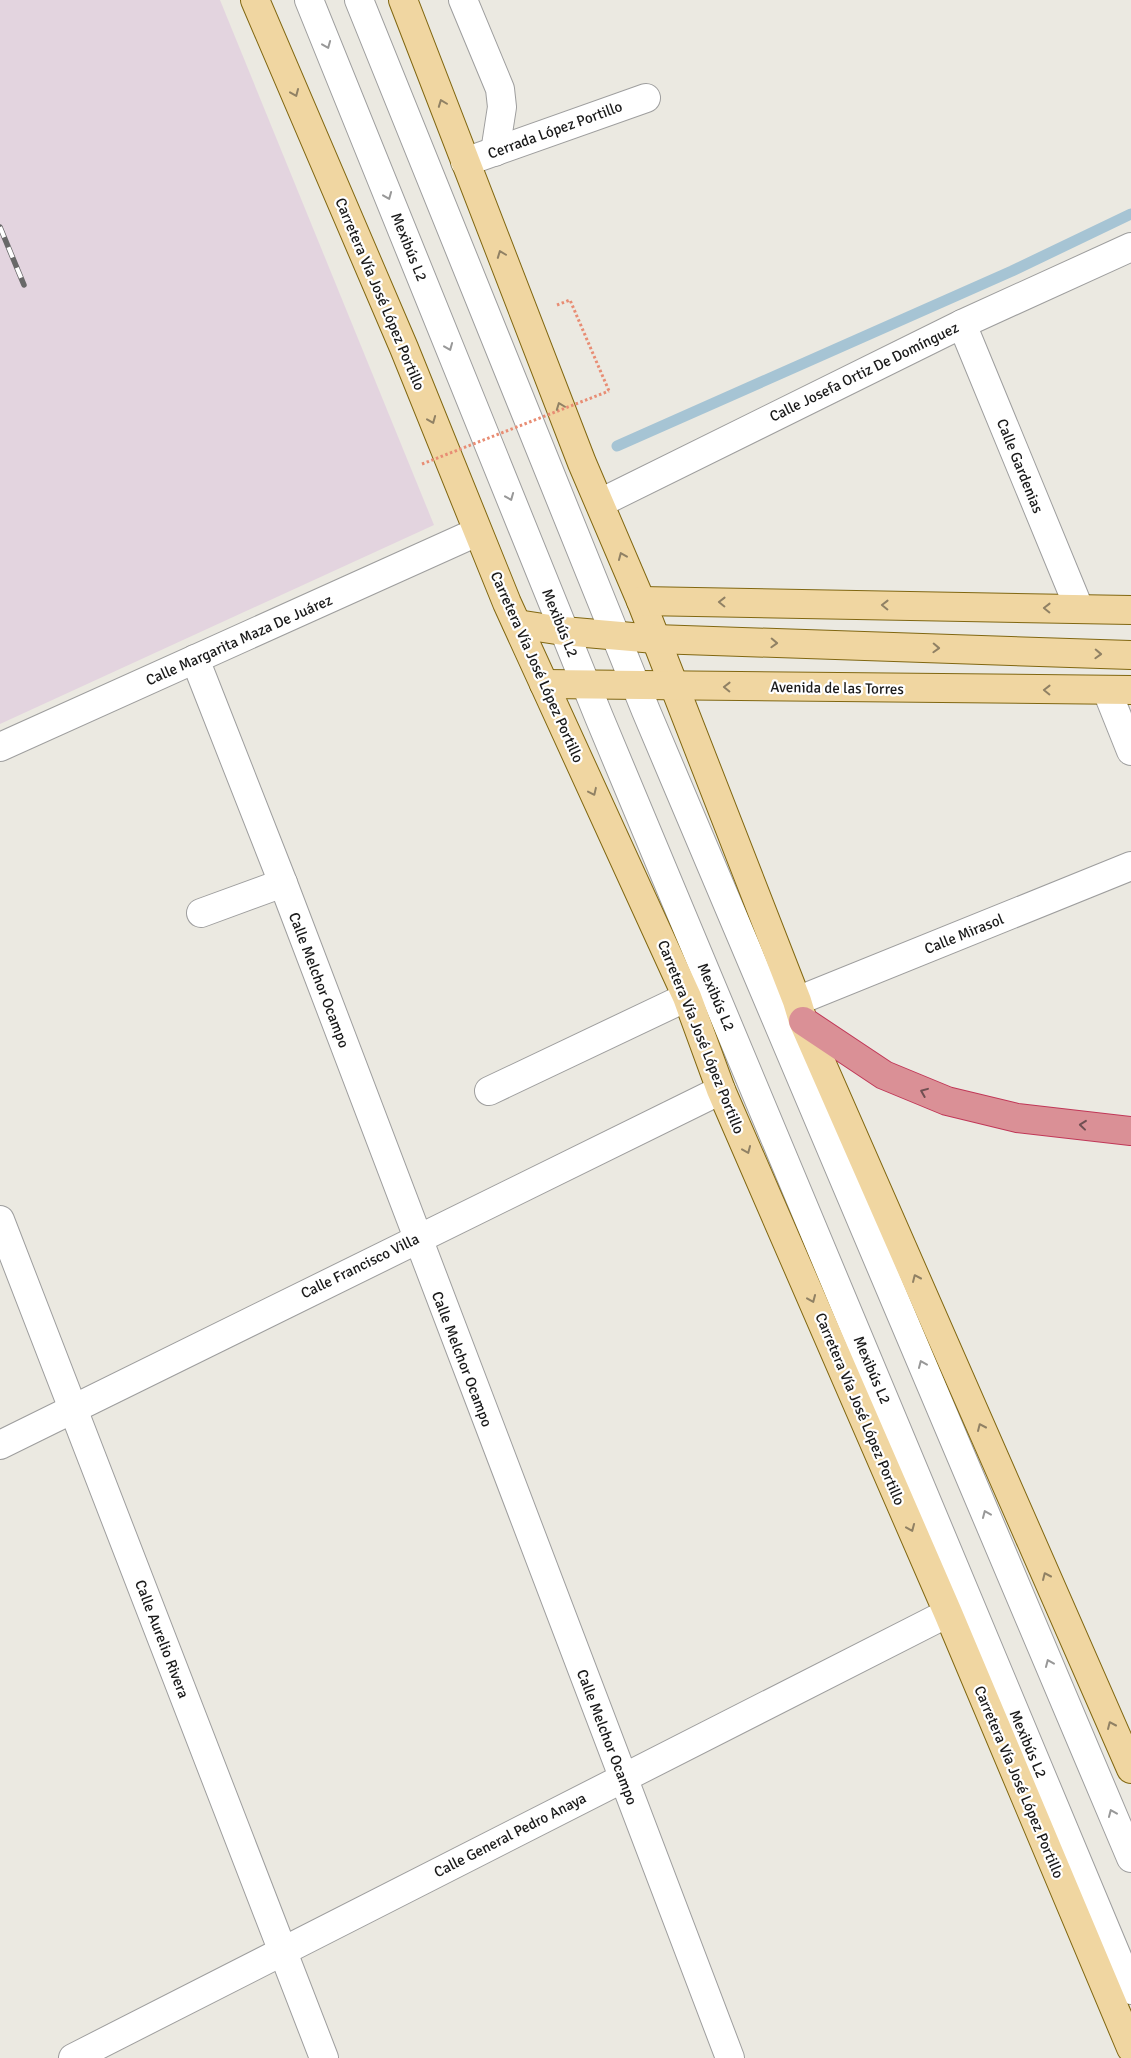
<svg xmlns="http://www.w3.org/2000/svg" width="1131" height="2058" font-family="Signika,sans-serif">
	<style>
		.industrial { fill: #e3d4df }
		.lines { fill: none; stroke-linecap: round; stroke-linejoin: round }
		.stream { stroke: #a6c4d4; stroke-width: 11 }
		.minor-casing { stroke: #9e9e9e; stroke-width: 30 }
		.major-casing { stroke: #806711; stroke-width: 30 }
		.highway-casing { stroke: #c03757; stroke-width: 30 }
		.path { stroke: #e88d74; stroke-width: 3; stroke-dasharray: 2.5 2.5; stroke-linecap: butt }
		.minor { stroke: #fff; stroke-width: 28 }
		.major { stroke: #f0d6a1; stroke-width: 28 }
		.highway { stroke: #da9096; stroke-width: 28 }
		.rail-casing { stroke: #686868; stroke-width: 5.5 }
		.rail { stroke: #fff; stroke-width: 4; stroke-dasharray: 11; stroke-linecap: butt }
		.path-bridge { stroke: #e88d74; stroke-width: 3; stroke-dasharray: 2.5 2.5; stroke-linecap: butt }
		.oneway { stroke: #989898 }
		.oneway2 { stroke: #908164 }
		.oneway3 { stroke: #704f52 }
		.labels { text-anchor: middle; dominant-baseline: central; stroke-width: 4.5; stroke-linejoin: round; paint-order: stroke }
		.street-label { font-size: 15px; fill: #1a1a1a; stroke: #fff }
	</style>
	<rect width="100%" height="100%" fill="#ebe9e1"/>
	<polygon class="industrial" points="0,0 220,0 434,525 0,724"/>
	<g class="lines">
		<polyline class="stream" points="617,446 1012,271 1131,214"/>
		<defs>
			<g id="minor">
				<polyline points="309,0 599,717 1131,1990"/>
				<polyline points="359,0 646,711 1131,1858"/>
				<polyline points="463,0 500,89 502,107 495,152"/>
				<polyline points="465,162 646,98"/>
				<polyline points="962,324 1079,608"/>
				<polyline points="600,503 962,324 1131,247"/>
				<polyline points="195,659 283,883 730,2058"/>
				<polyline points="1107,691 1131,751"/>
				<polyline points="0,747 477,532"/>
				<polyline points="201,913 283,883"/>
				<polyline points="797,1001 1131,866"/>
				<polyline points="489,1091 687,997"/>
				<polyline points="0,1220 324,2058"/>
				<polyline points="0,1445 721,1090"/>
				<polyline points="73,2058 948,1613"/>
			</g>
			<g id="major">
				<polyline points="255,0 404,348 507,603 687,997 721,1090 948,1613 1131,2048"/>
				<polyline points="403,0 582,463 641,601 797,1001 803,1021 1131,1769"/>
				<polyline points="641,601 1131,610"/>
				<polyline points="517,624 563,631 655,639 1131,655"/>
				<polyline points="544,684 1131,690"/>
			</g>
			<polyline id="highway" points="803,1021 884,1075 947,1101 1017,1118 1131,1131"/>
		</defs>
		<use href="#minor" class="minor-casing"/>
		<use href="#major" class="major-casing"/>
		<use href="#highway" class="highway-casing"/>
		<polyline class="path" points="557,305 570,300 609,391"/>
		<use href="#minor" class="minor"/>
		<use href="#major" class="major"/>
		<use href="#highway" class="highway"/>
		<defs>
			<polyline id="rail" points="0,227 24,285"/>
		</defs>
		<use href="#rail" class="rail-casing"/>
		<use href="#rail" class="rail"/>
		<polyline class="path-bridge" points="422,464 609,391"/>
	</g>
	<defs><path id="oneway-chevron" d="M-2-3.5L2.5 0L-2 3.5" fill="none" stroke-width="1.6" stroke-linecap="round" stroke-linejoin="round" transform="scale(1.25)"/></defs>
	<g class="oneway">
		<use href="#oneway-chevron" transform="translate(327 45) rotate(68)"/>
		<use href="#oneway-chevron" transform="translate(388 196) rotate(68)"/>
		<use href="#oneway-chevron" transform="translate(449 347) rotate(68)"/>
		<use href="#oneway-chevron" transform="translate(510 497) rotate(68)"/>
		<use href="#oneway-chevron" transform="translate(922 1364) rotate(-113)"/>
		<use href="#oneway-chevron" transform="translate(986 1514) rotate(-113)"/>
		<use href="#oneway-chevron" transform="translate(1049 1663) rotate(-113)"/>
		<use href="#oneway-chevron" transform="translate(1112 1813) rotate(-113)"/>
	</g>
	<g class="oneway2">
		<use href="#oneway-chevron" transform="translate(295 93) rotate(67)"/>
		<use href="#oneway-chevron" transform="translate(442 103) rotate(-111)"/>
		<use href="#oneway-chevron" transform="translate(501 254) rotate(-111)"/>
		<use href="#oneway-chevron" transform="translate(560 406) rotate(-111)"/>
		<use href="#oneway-chevron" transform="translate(432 420) rotate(68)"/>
		<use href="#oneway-chevron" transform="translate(622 556) rotate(-113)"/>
		<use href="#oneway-chevron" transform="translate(722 602) rotate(-179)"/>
		<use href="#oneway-chevron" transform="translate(885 605) rotate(-179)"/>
		<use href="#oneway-chevron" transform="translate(1047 608) rotate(-179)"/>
		<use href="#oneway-chevron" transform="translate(774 643) rotate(2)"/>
		<use href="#oneway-chevron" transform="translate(936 648) rotate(2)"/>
		<use href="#oneway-chevron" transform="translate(1098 654) rotate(2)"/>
		<use href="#oneway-chevron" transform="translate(727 687) rotate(-179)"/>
		<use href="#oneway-chevron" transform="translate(1047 690) rotate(-179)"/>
		<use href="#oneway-chevron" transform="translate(593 792) rotate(65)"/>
		<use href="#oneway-chevron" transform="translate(747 1150) rotate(67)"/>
		<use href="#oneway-chevron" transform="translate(916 1278) rotate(-114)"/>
		<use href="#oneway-chevron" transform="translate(812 1299) rotate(67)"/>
		<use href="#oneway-chevron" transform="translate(981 1427) rotate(-114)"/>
		<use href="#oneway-chevron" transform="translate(911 1528) rotate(67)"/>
		<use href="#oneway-chevron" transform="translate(1046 1576) rotate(-114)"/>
		<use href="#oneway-chevron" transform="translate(1111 1725) rotate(-114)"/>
	</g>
	<g class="oneway3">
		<use href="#oneway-chevron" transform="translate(924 1092) rotate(-158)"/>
		<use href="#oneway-chevron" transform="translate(1083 1125) rotate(-174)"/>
	</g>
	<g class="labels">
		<g class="street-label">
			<text transform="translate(555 130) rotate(-20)">Cerrada López Portillo</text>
			<text transform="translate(409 247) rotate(68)">Mexibús L2</text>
			<text transform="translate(380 294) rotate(67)">Carretera Vía José López Portillo</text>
			<text transform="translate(864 372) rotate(-26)">Calle Josefa Ortiz De Domínguez</text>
			<text transform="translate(1020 466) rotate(68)">Calle Gardenias</text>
			<text transform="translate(560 623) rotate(68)">Mexibús L2</text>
			<text transform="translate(239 640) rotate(-24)">Calle Margarita Maza De Juárez</text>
			<text transform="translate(537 667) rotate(66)">Carretera Vía José López Portillo</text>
			<text transform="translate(837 688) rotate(1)">Avenida de las Torres</text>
			<text transform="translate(964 934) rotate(-22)">Calle Mirasol</text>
			<text transform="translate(319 980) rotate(69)">Calle Melchor Ocampo</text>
			<text transform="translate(716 997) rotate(67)">Mexibús L2</text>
			<text transform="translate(701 1037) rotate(68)">Carretera Vía José López Portillo</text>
			<text transform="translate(360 1266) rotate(-26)">Calle Francisco Villa</text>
			<text transform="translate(462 1359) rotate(69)">Calle Melchor Ocampo</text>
			<text transform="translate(872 1370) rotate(67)">Mexibús L2</text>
			<text transform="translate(860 1409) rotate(67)">Carretera Vía José López Portillo</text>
			<text transform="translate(162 1639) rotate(69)">Calle Aurelio Rivera</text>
			<text transform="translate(607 1737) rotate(69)">Calle Melchor Ocampo</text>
			<text transform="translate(1028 1744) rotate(67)">Mexibús L2</text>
			<text transform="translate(1019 1782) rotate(67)">Carretera Vía José López Portillo</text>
			<text transform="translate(510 1835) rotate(-27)">Calle General Pedro Anaya</text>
		</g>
	</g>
</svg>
